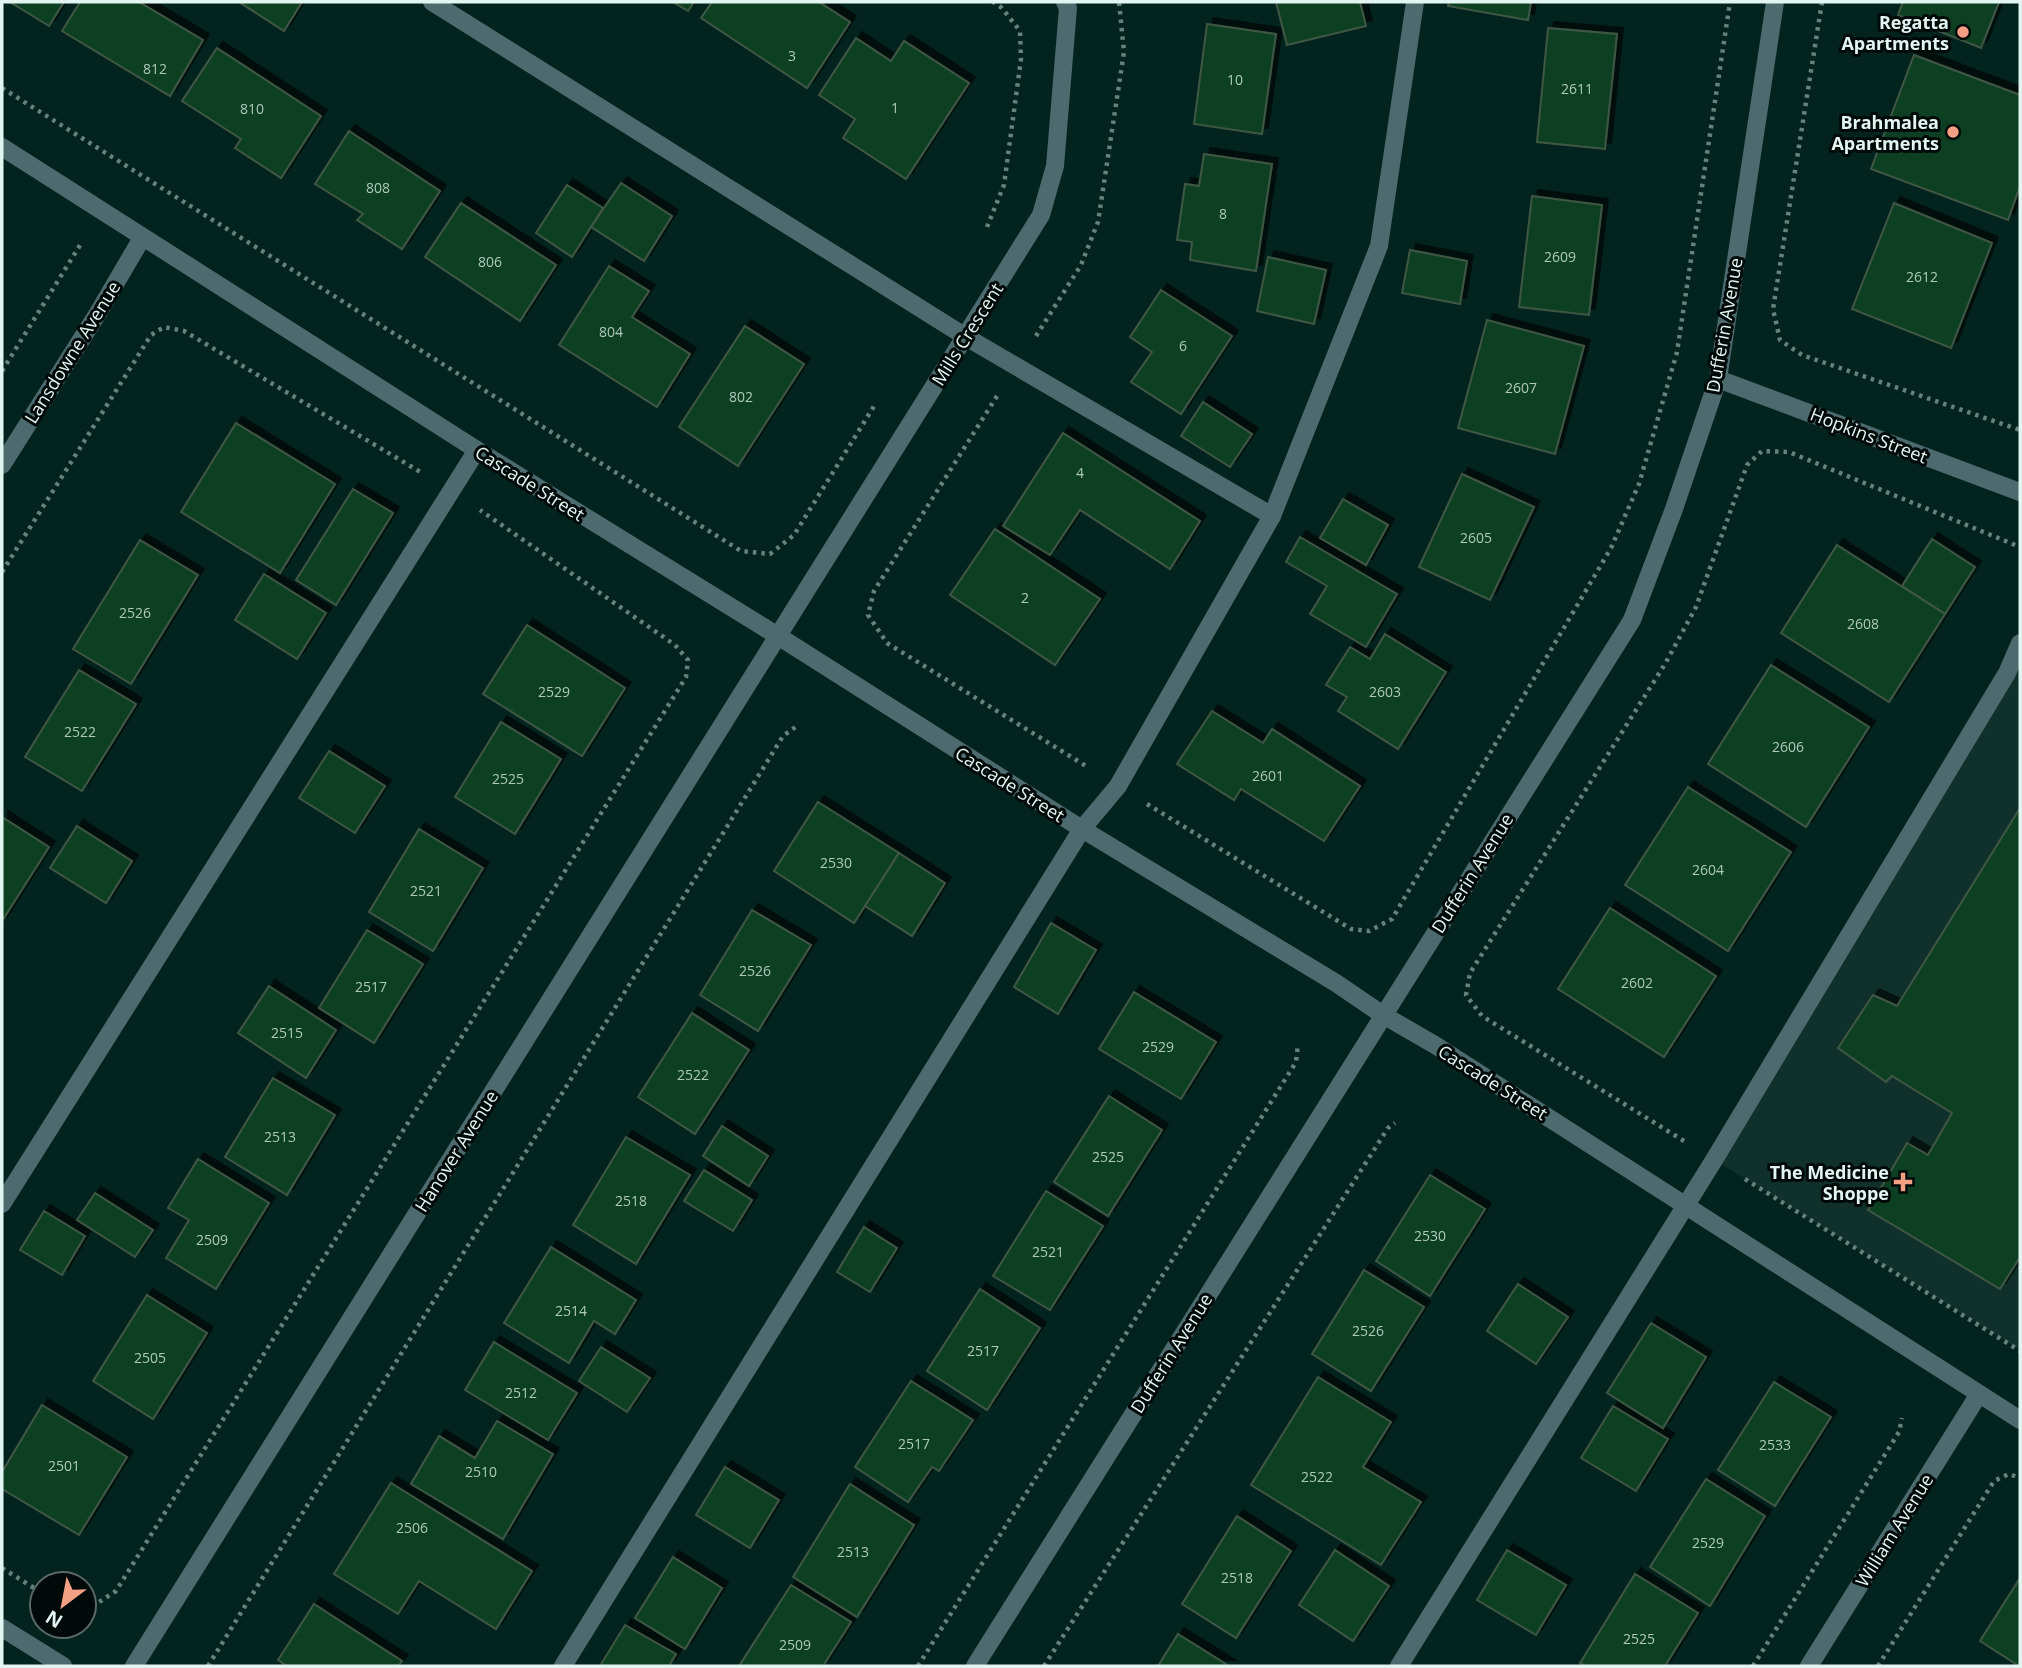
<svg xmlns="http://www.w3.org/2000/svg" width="2022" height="1668" font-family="'Open Sans',sans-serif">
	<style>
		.built { fill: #10312b }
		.building { fill: #0f4122; stroke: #405745; stroke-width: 2; filter: url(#shadow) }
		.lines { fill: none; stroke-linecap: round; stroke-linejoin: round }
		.path { stroke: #67817c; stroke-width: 4.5; stroke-dasharray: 3.5 5; stroke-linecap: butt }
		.service { stroke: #4d6a6f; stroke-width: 18 }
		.minor { stroke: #4d6a6f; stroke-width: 18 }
		.poi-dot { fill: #f39f83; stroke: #010a08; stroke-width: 2.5 }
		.labels { text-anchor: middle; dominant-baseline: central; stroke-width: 6; stroke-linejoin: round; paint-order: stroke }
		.number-label { font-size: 14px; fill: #aec8bc }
		.poi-label { font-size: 18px; font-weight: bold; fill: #e3f5f0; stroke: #010a08; text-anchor: end }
		.street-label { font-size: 18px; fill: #e3f5f0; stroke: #010a08 }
	</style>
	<defs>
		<filter id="shadow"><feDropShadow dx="6" dy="-6" stdDeviation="0" flood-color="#0009"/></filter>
	</defs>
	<rect width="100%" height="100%" fill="#02231e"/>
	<polygon class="built" points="2020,643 2020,1350 1715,1160"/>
	<g class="building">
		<polygon points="10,2 64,2 49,26"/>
		<polygon points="80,2 139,2 203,40 170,96 62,31"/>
		<polygon points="239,2 302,2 284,31"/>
		<polygon points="673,2 694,2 688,11"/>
		<polygon points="712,2 819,2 850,22 807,88 701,18"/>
		<polygon points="1276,2 1360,2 1366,26 1287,45"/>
		<polygon points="1449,2 1531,2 1528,20 1448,6"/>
		<polygon points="1903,2 1999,2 1981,48 1898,15"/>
		<polygon points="1207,24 1276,34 1262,134 1194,124"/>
		<polygon points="1548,28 1617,34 1605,149 1537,142"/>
		<polygon points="856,38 891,61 904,41 969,83 906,179 843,138 855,119 819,95"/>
		<polygon points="217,48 321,116 281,178 235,148 241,139 182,101"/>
		<polygon points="1914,55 2020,95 2020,186 2008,220 1871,169"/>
		<polygon points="349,131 440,191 402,249 357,220 363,214 315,184"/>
		<polygon points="1204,154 1272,164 1256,271 1190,260 1192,242 1177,240 1185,184 1199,186"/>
		<polygon points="621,183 672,216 644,261 591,227"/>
		<polygon points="567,185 603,208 572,257 536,233"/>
		<polygon points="1532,196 1602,205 1589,315 1519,307"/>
		<polygon points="461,203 556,265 520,321 425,257"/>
		<polygon points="1894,203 1992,243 1951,348 1852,309"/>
		<polygon points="1410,250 1467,261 1460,304 1402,293"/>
		<polygon points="1268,257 1326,270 1314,324 1257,311"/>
		<polygon points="609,266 649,291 632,317 690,354 657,407 559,345"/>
		<polygon points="1161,290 1232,336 1181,414 1131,382 1152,352 1130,337"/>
		<polygon points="1487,320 1584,346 1555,454 1458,428"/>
		<polygon points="745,326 804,364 738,466 679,427"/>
		<polygon points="1203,402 1252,434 1230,467 1181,436"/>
		<polygon points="236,423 335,484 280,573 181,512"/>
		<polygon points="1063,433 1200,521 1170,569 1080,510 1050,555 1003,526"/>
		<polygon points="1462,474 1534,507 1490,600 1419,567"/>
		<polygon points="353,489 393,513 336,605 296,580"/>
		<polygon points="1343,499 1388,525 1366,565 1320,538"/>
		<polygon points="995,529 1100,599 1055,665 950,595"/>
		<polygon points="1300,537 1397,594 1366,647 1310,614 1327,586 1286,562"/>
		<polygon points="1932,539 1975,567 1945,614 1902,586"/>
		<polygon points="140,540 198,575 131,684 73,649"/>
		<polygon points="1837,545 1945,614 1889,702 1781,633"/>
		<polygon points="264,574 326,613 297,659 235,620"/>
		<polygon points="527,625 625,688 582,756 483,694"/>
		<polygon points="1385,634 1446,672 1398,749 1338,711 1347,697 1326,685 1350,647 1370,659"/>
		<polygon points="1771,665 1869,727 1806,827 1708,764"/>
		<polygon points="79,670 136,704 82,791 25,757"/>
		<polygon points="1212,711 1263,743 1272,729 1360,786 1324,841 1241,789 1234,800 1177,764"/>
		<polygon points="501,722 561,759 515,834 455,797"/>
		<polygon points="329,751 385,786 355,833 299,798"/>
		<polygon points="1688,787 1791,852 1728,951 1625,885"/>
		<polygon points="818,802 899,853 854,923 774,871"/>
		<polygon points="2020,808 2020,1257 2000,1289 1868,1210 1907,1143 1928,1155 1952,1113 1892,1076 1886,1082 1838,1048 1873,995 1897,1006"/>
		<polygon points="2,817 49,847 2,921"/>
		<polygon points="77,826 132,861 106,903 50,868"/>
		<polygon points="419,829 483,868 433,951 369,912"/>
		<polygon points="899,853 945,883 912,936 865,906"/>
		<polygon points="1610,908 1716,976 1664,1057 1558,989"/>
		<polygon points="752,910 811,945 758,1031 700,995"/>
		<polygon points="1051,923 1096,950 1058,1014 1014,987"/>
		<polygon points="367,930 423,964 374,1043 319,1008"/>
		<polygon points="269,986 336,1030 306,1078 238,1033"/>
		<polygon points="1134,992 1216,1042 1181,1099 1099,1049"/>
		<polygon points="692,1013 749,1050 695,1134 638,1097"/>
		<polygon points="273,1078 335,1115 287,1195 225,1157"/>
		<polygon points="1109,1096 1162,1130 1108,1216 1054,1182"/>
		<polygon points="722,1126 768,1156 749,1186 703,1156"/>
		<polygon points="626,1137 690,1175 636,1264 573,1225"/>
		<polygon points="198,1159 269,1203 216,1289 166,1258 189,1220 168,1208"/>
		<polygon points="704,1170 752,1200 733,1231 684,1201"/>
		<polygon points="1430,1175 1485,1209 1430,1296 1376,1261"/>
		<polygon points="1046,1191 1103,1226 1050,1310 993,1276"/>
		<polygon points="95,1193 153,1230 135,1257 77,1220"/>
		<polygon points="44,1211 85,1236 62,1275 20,1250"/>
		<polygon points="864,1227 897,1248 870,1292 837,1272"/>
		<polygon points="551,1247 636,1300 615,1334 594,1321 569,1363 504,1323"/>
		<polygon points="1364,1270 1424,1307 1371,1391 1312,1354"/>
		<polygon points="1518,1284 1568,1317 1536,1364 1487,1331"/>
		<polygon points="980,1289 1040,1328 987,1410 927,1371"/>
		<polygon points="147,1295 207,1333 153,1419 93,1381"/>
		<polygon points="1651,1323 1706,1357 1663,1428 1607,1393"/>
		<polygon points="494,1342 577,1393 548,1440 465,1390"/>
		<polygon points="601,1347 650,1378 627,1412 579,1381"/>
		<polygon points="1318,1377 1391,1422 1363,1467 1421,1502 1381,1565 1251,1485"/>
		<polygon points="911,1381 973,1420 939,1471 932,1467 908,1502 855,1467"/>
		<polygon points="1774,1382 1831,1417 1775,1506 1718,1470"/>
		<polygon points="42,1405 127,1457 79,1535 2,1489 2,1472"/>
		<polygon points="1613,1406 1668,1439 1636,1491 1581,1458"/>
		<polygon points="497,1421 553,1454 503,1539 411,1484 439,1436 475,1458"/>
		<polygon points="725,1467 779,1500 750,1548 696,1515"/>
		<polygon points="1706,1479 1765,1516 1710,1606 1650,1567"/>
		<polygon points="391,1483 532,1571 496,1629 419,1581 398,1614 334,1574"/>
		<polygon points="850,1484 914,1525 857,1617 793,1577"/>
		<polygon points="1237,1516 1291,1551 1236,1638 1182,1604"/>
		<polygon points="1335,1550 1389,1586 1353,1641 1299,1605"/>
		<polygon points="1507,1550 1566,1585 1536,1635 1477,1600"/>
		<polygon points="673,1557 722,1588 685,1649 635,1618"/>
		<polygon points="1635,1574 1698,1613 1665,1666 1586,1666 1580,1663"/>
		<polygon points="2020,1578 2020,1666 2019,1666 1980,1641"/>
		<polygon points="791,1585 851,1622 823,1666 739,1666"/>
		<polygon points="314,1604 402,1661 398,1666 287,1666 278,1660"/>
		<polygon points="625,1625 676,1654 669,1666 600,1666"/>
		<polygon points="1178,1634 1229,1666 1158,1666"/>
	</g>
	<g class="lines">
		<g class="path">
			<polyline points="1822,2 1773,309 1780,340 1802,355 2020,430"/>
			<polyline points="2,88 741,551 770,554 794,535 876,403"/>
			<polyline points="987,227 1004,185 1021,59 1020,31 1002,8 993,2"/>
			<polyline points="1036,336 1081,265 1098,222 1124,52 1119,2"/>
			<polyline points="2,371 82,242"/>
			<polyline points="997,396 874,591 868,615 887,643 1086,766"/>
			<polyline points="2,572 151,335 164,327 184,331 422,473"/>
			<polyline points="1147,804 1351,929 1369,931 1392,919 1611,548 1639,484 1677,352 1730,2"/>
			<polyline points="1684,1141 1482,1016 1466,995 1470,973 1665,664 1696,607 1747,465 1762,451 1789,452 2020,547"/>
			<polyline points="1745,1179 2020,1351"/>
			<polyline points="2,1568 42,1593"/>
			<polyline points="84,1608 90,1608 116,1591 686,677 688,660 675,645 480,510"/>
			<polyline points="208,1666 783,736 797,726"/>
			<polyline points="918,1666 1296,1062 1298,1044"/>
			<polyline points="1044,1666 1388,1128 1395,1123"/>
			<polyline points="1753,1666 1899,1432 1902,1418"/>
			<polyline points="1878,1666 1994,1481 2009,1474 2020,1478"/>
		</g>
		<g class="service">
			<polyline points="432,2 966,337 1272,516"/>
			<polyline points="2,1204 477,450"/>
			<polyline points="563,1666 1082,829 1118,786 1272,516 1379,246 1415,2"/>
			<polyline points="1399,1666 1714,1160 2007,673 2020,643"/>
		</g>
		<g class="minor">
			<polyline points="2,147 477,450 778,636 1082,829 1336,983 1383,1015 1435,1045 2020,1420"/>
			<polyline points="1718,379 2020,492"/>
			<polyline points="2,465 98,313 142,238"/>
			<polyline points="2,1628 63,1666"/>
			<polyline points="134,1666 1041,215 1055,166 1068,8 1065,2"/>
			<polyline points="975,1666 1632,620 1674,509 1718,379 1775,2"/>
			<polyline points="1809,1666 1979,1394"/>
		</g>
	</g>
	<g class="poi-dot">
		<circle cx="1963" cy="32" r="7"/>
		<circle cx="1953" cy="132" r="7"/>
		<path d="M1899.5 1171.5h7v7h7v7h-7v7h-7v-7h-7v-7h7z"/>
	</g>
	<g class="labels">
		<g class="number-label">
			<text x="792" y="55">3</text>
			<text x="155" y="68">812</text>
			<text x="1235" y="79">10</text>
			<text x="1577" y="88">2611</text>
			<text x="895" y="107">1</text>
			<text x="252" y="108">810</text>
			<text x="378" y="187">808</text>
			<text x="1223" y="213">8</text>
			<text x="1560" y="256">2609</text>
			<text x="490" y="261">806</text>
			<text x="1922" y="276">2612</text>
			<text x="611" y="331">804</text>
			<text x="1183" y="345">6</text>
			<text x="1521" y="387">2607</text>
			<text x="741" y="396">802</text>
			<text x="1080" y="472">4</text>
			<text x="1476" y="537">2605</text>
			<text x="1025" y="597">2</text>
			<text x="135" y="612">2526</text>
			<text x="1863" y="623">2608</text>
			<text x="554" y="691">2529</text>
			<text x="1385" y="691">2603</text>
			<text x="80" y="731">2522</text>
			<text x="1788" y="746">2606</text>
			<text x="1268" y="775">2601</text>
			<text x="508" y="778">2525</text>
			<text x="836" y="862">2530</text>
			<text x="1708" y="869">2604</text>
			<text x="426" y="890">2521</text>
			<text x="755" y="970">2526</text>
			<text x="1637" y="982">2602</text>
			<text x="371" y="986">2517</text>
			<text x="287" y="1032">2515</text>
			<text x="1158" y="1046">2529</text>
			<text x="693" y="1074">2522</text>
			<text x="280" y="1136">2513</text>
			<text x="1108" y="1156">2525</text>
			<text x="631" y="1200">2518</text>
			<text x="1430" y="1235">2530</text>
			<text x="212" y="1239">2509</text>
			<text x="1048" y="1251">2521</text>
			<text x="571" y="1310">2514</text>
			<text x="1368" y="1330">2526</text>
			<text x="983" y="1350">2517</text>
			<text x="150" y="1357">2505</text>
			<text x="521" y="1392">2512</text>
			<text x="914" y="1443">2517</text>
			<text x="1775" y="1444">2533</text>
			<text x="64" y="1465">2501</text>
			<text x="481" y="1471">2510</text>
			<text x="1317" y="1476">2522</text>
			<text x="412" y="1527">2506</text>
			<text x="1708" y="1542">2529</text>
			<text x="853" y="1551">2513</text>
			<text x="1237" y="1577">2518</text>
			<text x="1639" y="1638">2525</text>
			<text x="795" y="1644">2509</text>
		</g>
		<g class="poi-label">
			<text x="1949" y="22">Regatta<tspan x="1949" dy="21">Apartments</tspan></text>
			<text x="1939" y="122">Brahmalea<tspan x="1939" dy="21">Apartments</tspan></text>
			<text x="1889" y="1172">The Medicine<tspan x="1889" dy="21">Shoppe</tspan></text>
		</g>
		<g class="street-label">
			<text transform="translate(1724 325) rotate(-80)">Dufferin Avenue</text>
			<text transform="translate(967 334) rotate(-58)">Mills Crescent</text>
			<text transform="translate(72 352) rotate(-58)">Lansdowne Avenue</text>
			<text transform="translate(1869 435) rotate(21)">Hopkins Street</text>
			<text transform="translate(530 483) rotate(32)">Cascade Street</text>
			<text transform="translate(1010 784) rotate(32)">Cascade Street</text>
			<text transform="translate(1472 873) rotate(-58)">Dufferin Avenue</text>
			<text transform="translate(1493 1082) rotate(32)">Cascade Street</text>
			<text transform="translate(456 1151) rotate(-58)">Hanover Avenue</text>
			<text transform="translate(1171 1353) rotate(-58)">Dufferin Avenue</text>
			<text transform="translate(1894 1530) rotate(-58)">William Avenue</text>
		</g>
	</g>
	<rect width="2022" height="1668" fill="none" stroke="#e3f5f0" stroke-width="7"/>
	<g transform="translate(63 1605) rotate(212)"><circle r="33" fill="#010a08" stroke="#5b6865" stroke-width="2"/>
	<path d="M0-5L12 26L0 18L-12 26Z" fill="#f39f83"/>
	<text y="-10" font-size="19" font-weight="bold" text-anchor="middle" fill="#e3f5f0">N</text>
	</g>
</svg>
